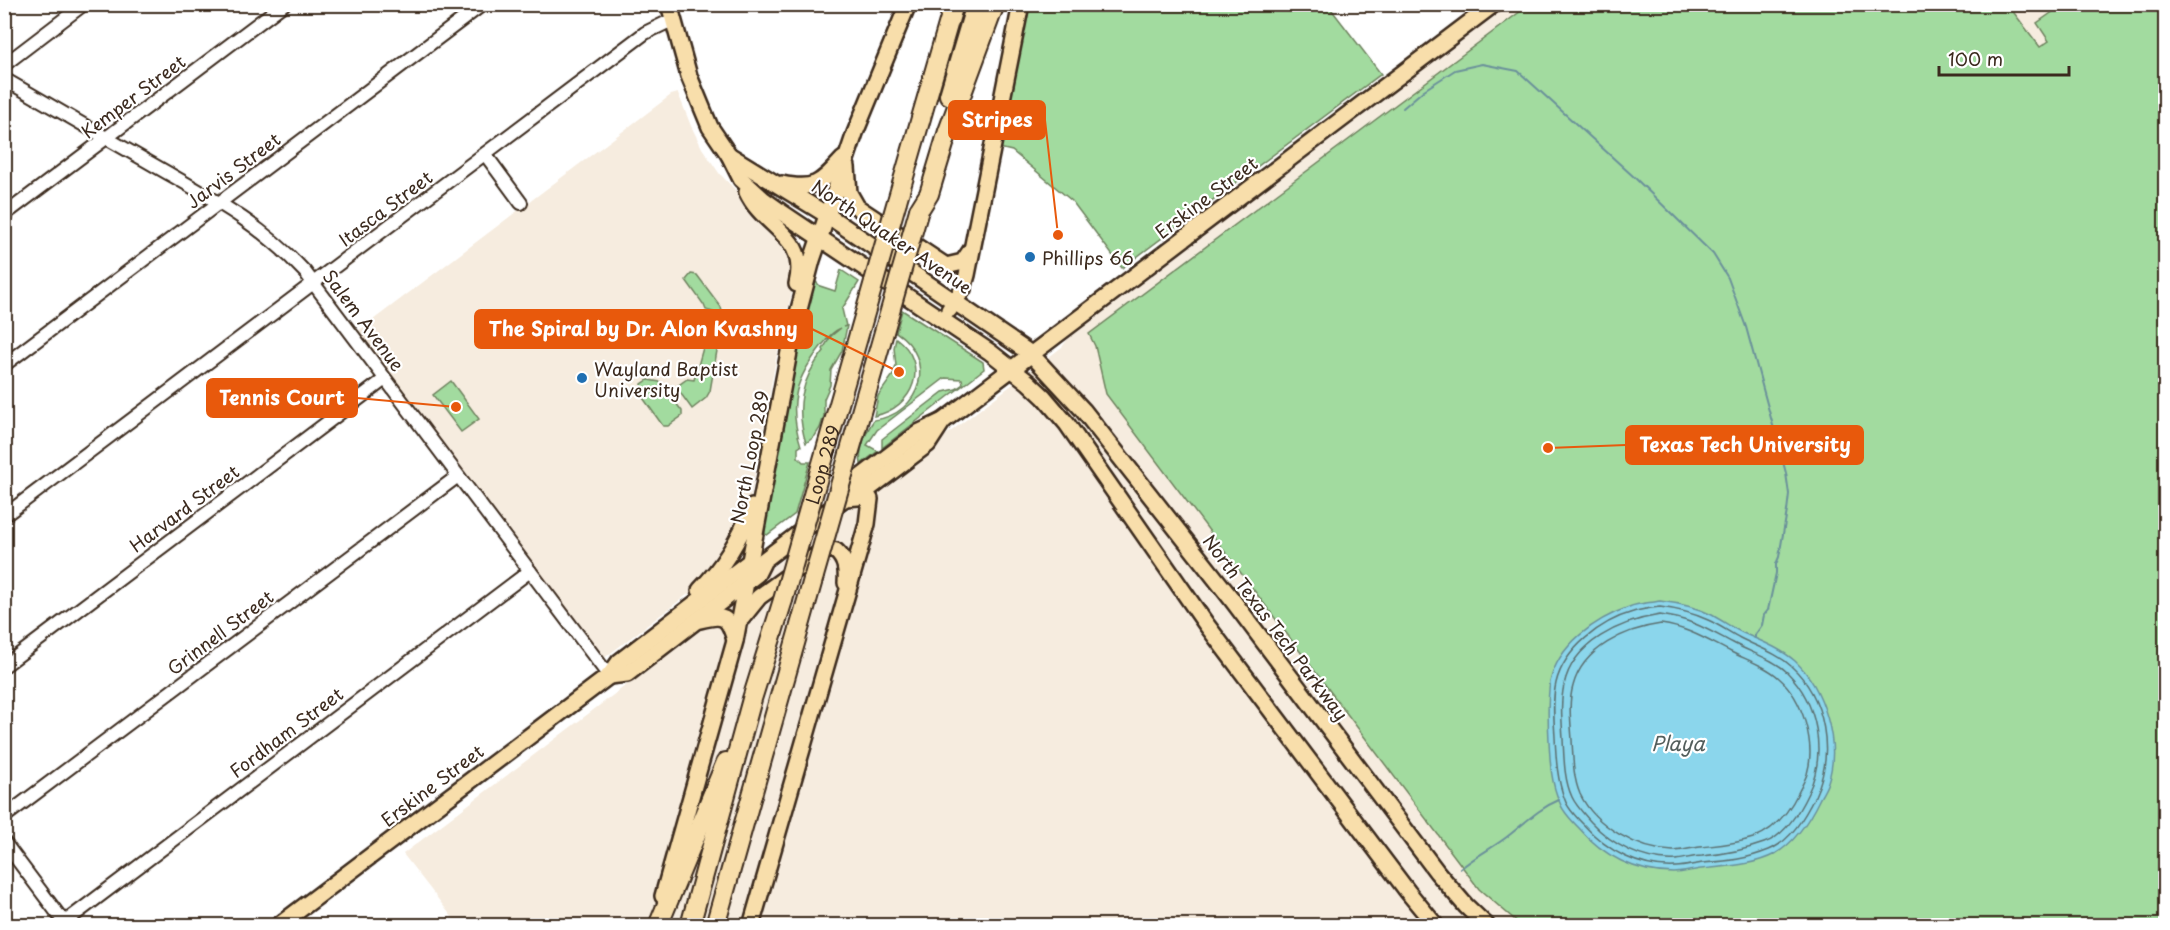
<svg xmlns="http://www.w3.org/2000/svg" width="2170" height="930" font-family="'Playpen Sans',sans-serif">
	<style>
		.built { fill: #f6ecdf }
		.green { fill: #a2db9f; stroke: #6e825e; stroke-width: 1.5 }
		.water { fill: #8bd6ec; stroke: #6b919a; stroke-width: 1.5 }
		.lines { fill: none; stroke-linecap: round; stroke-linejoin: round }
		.shore { stroke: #5b6f70; stroke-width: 1.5 }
		.stream { stroke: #6b919a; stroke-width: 2 }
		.minor-casing { stroke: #3b2a1e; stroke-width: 16 }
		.major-casing { stroke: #3b2a1e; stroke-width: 20 }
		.highway-casing { stroke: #3b2a1e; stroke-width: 22 }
		.minor { stroke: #fff; stroke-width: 12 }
		.major { stroke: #f8deab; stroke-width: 15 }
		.highway { stroke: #f8deab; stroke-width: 18 }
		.highway-bridge-casing { stroke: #3b2a1e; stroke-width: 22; stroke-linecap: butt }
		.highway-bridge { stroke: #f8deab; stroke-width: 18 }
		.poi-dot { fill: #1f6fb2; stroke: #fff; stroke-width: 2 }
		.labels { text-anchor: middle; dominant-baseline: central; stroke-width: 4.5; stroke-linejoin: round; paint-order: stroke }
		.street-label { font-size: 18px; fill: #3b2a1e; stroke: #fff }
		.poi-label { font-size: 18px; fill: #3b2a1e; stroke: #fff; text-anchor: start }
		.water-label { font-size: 20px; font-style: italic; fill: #535e5c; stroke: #fff }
		.leader { fill: none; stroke: #e8590c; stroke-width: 2 }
		.callout-dot { fill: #e8590c; stroke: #fff; stroke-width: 2 }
		.callout { fill: #e8590c; stroke: #e8590c; stroke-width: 2 }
		.callout-label { font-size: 20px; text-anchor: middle; font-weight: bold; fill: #fff }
	</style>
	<rect width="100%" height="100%" fill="#fff"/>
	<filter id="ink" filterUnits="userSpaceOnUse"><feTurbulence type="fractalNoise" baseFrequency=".0167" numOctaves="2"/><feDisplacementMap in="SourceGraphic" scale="12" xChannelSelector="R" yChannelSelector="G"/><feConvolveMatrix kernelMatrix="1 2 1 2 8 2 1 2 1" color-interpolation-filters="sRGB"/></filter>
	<g filter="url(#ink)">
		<g class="built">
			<polygon points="1503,5 2165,5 2165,925 459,926 403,854 707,624 754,581 1062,347 1073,332"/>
			<polygon points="678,93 691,126 702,148 719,173 788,244 796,275 776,359 750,500 741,527 696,588 603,659 357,332 671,95"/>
		</g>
		<g class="green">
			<polygon points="1025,5 1328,5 1381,74 1122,268 1072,201 1012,151 999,148"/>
			<polygon points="1529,5 2008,5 2040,47 2049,41 2037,23 2054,11 2053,5 2165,5 2165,925 1521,925 1479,889 1106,394 1095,346 1089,334"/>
			<path d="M841 270 859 282 842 309 846 326 843 327 847 326 842 351 831 370 830 385 824 399V416L820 428 815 436 806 443C795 408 801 379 824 351L823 349 831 336 841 328C832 332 829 337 823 344 796 378 787 402 801 446L798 448V457L803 462H810L795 514 767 535 765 534 764 527 791 378 813 284 815 281 820 286 835 291Z"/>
			<polygon points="691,274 697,275 721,307 723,316 710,391 706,398 692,409 676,387 687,379 694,380 713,312 706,310 704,305 686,280"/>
			<path d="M902 310 983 362 984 369 882 448V439L943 392 956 389 963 384 962 379 945 378 877 430 867 445 878 451 861 464C858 451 866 431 874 420 922 414 937 359 896 332Z"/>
			<path d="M896 338C931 364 914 408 874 416L878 396 893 375 896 366 894 348Z"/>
			<polygon points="648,380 660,382 682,411 682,416 668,426 663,426 641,395 642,384"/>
			<polygon points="451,381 479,419 461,432 433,395"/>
		</g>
		<path class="water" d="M1660 601C1677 603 1696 607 1712 615 1723 621 1732 628 1743 633 1761 641 1780 648 1795 661 1824 688 1841 744 1828 782 1826 788 1823 793 1820 798 1810 819 1796 842 1775 854 1752 866 1726 866 1701 869 1692 870 1683 873 1674 873 1636 873 1603 856 1579 828 1572 821 1563 812 1560 803 1551 784 1550 761 1549 741 1548 722 1547 701 1550 682 1558 645 1595 619 1629 607 1638 603 1650 603 1660 601Z"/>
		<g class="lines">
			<g class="shore">
				<path d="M1660 607C1676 609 1693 613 1708 620 1719 625 1729 632 1740 638 1757 647 1777 653 1791 666 1826 698 1835 754 1815 796 1805 816 1791 841 1769 850 1744 860 1728 861 1703 863 1694 864 1685 867 1676 867 1640 869 1607 851 1584 825 1577 818 1568 809 1565 800 1557 780 1556 758 1555 737 1554 720 1552 700 1556 683 1564 649 1601 621 1633 612 1642 609 1651 608 1660 607Z"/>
				<path d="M1660 615C1692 619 1708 630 1735 644 1752 653 1773 659 1787 672 1818 703 1827 754 1808 793 1799 812 1785 836 1764 843 1742 851 1725 854 1702 856 1693 856 1685 859 1676 860 1644 862 1612 845 1591 822 1585 815 1576 806 1572 797 1564 780 1564 758 1563 739 1562 722 1560 703 1564 685 1573 642 1621 621 1660 615Z"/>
				<path d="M1661 624C1689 628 1707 640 1731 652 1747 660 1766 666 1779 678 1803 699 1816 744 1807 774 1805 780 1802 785 1799 791 1789 812 1775 830 1753 838 1735 844 1718 845 1700 847 1691 848 1682 851 1673 851 1638 850 1595 826 1580 794 1573 778 1573 757 1572 740 1571 723 1568 703 1573 686 1583 648 1625 629 1661 624Z"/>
			</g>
			<g class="stream">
				<polyline points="1403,108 1424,90 1455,70 1482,64 1518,71 1634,177 1713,254 1728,278 1746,327 1786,473 1789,494 1787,511 1779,557 1776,564 1776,573 1768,610 1764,615 1762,625 1755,635 1755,638"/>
				<path d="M1460 869C1474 857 1489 850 1504 839 1522 826 1537 809 1559 800"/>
			</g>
			<defs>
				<g id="minor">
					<polyline points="4,65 84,4"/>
					<path d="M4 79C53 107 102 136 152 164 209 197 259 222 305 272L609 676"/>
					<polyline points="485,154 521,203"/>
					<polyline points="4,215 284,4"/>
					<polyline points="4,365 483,4"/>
					<polyline points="4,516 645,33 674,19"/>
					<polyline points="4,666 385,379"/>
					<polyline points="4,817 458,476"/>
					<polyline points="4,842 67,926"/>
					<polyline points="65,922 530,571"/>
				</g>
				<g id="major">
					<polyline points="669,4 689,76 710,127 729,155 741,179 764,200 781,212 990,352 1028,382 1044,397 1067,424 1206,624 1408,892 1436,926"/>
					<polyline points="729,155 827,215 1031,354 1083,410 1230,597 1437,872 1466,906 1487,926"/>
					<polyline points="847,167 849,193 857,207 946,266 963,262 971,250"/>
					<path d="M782 184C815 191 821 183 843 159"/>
					<path d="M747 192C764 229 809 235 797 284"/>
					<polyline points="949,310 963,289 967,275 1021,4"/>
					<polyline points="845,498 858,497 928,444 943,421"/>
					<path d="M700 590C724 566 740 539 752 507"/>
					<path d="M742 618 759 597 825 549 836 551C846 560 847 570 846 583"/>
					<path d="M700 620C724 614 728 616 735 640"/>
					<polyline points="609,676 627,674 757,574 764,560 845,498 849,486 920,432 943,421 1494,4"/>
					<polyline points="663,896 735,641 792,336 812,260 855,133 908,4"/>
					<polyline points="278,926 609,676 619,662 749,562 753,561"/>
					<polyline points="751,926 867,524 870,499 864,489 849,486"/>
				</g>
				<g id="highway">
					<polyline points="949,95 976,4"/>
					<polyline points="897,201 954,4"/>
					<polyline points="919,210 929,194 948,131 995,4"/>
					<polyline points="658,926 726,762"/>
					<polyline points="690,926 752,699 783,600"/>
					<polyline points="715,926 814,576"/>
				</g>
			</defs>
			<use href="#minor" class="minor-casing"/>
			<use href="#major" class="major-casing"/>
			<use href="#highway" class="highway-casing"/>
			<use href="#minor" class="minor"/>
			<use href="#major" class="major"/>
			<use href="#highway" class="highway"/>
			<defs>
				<g id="highway-bridge">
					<polyline points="814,576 919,210"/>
					<path id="s1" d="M783 600 897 201"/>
				</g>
			</defs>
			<use href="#highway-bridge" class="highway-bridge-casing"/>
			<use href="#highway-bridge" class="highway-bridge"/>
		</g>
	</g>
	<g class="poi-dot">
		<circle cx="1030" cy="257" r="6"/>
		<circle cx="582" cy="378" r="6"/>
	</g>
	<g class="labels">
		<g class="street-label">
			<text transform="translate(133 96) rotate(-37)">Kemper Street</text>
			<text transform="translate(233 170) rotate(-37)">Jarvis Street</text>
			<text transform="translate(1206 197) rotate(-37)">Erskine Street</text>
			<text transform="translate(385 208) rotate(-37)">Itasca Street</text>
			<text transform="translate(892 236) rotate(34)">North Quaker Avenue</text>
			<text transform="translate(364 320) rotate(53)">Salem Avenue</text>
			<text transform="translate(749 457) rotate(-79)">North Loop 289</text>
			<text stroke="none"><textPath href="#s1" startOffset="141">Loop 289</textPath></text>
			<text transform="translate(184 508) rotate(-37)">Harvard Street</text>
			<text transform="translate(1276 627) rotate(53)">North Texas Tech Parkway</text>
			<text transform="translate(220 632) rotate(-37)">Grinnell Street</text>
			<text transform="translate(286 732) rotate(-37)">Fordham Street</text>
			<text transform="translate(432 785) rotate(-37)">Erskine Street</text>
		</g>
		<g class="poi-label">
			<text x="1042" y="257">Phillips 66</text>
			<text x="594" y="368">Wayland Baptist<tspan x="594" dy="21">University</tspan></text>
		</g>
		<g class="water-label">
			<text x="1678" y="743">Playa</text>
		</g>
	</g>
	<path class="leader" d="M1058 235L1045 120M899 372L812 329M456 407L357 398M1548 448L1626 445"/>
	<g class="callout-dot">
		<circle cx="1058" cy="235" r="6"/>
		<circle cx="899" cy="372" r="6"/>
		<circle cx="456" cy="407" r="6"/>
		<circle cx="1548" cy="448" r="6"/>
	</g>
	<g class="callout">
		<rect x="949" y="101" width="96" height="38" rx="6"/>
		<rect x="475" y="310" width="337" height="38" rx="6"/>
		<rect x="207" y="379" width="150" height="38" rx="6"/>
		<rect x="1626" y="426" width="237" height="38" rx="6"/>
	</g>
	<g class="callout-label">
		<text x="997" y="127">Stripes</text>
		<text x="643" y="336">The Spiral by Dr. Alon Kvashny</text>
		<text x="282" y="405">Tennis Court</text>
		<text x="1745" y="452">Texas Tech University</text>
	</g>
	<rect width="2170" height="930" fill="none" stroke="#fff" stroke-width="24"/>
	<rect x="12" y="12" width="2146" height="906" fill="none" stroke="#3b2a1e" stroke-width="2" filter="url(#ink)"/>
	<path d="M1939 66v9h130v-9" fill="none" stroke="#3b2a1e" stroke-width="3"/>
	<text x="1948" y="66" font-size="18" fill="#3b2a1e" stroke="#ffffff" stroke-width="4.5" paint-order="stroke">100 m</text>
</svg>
